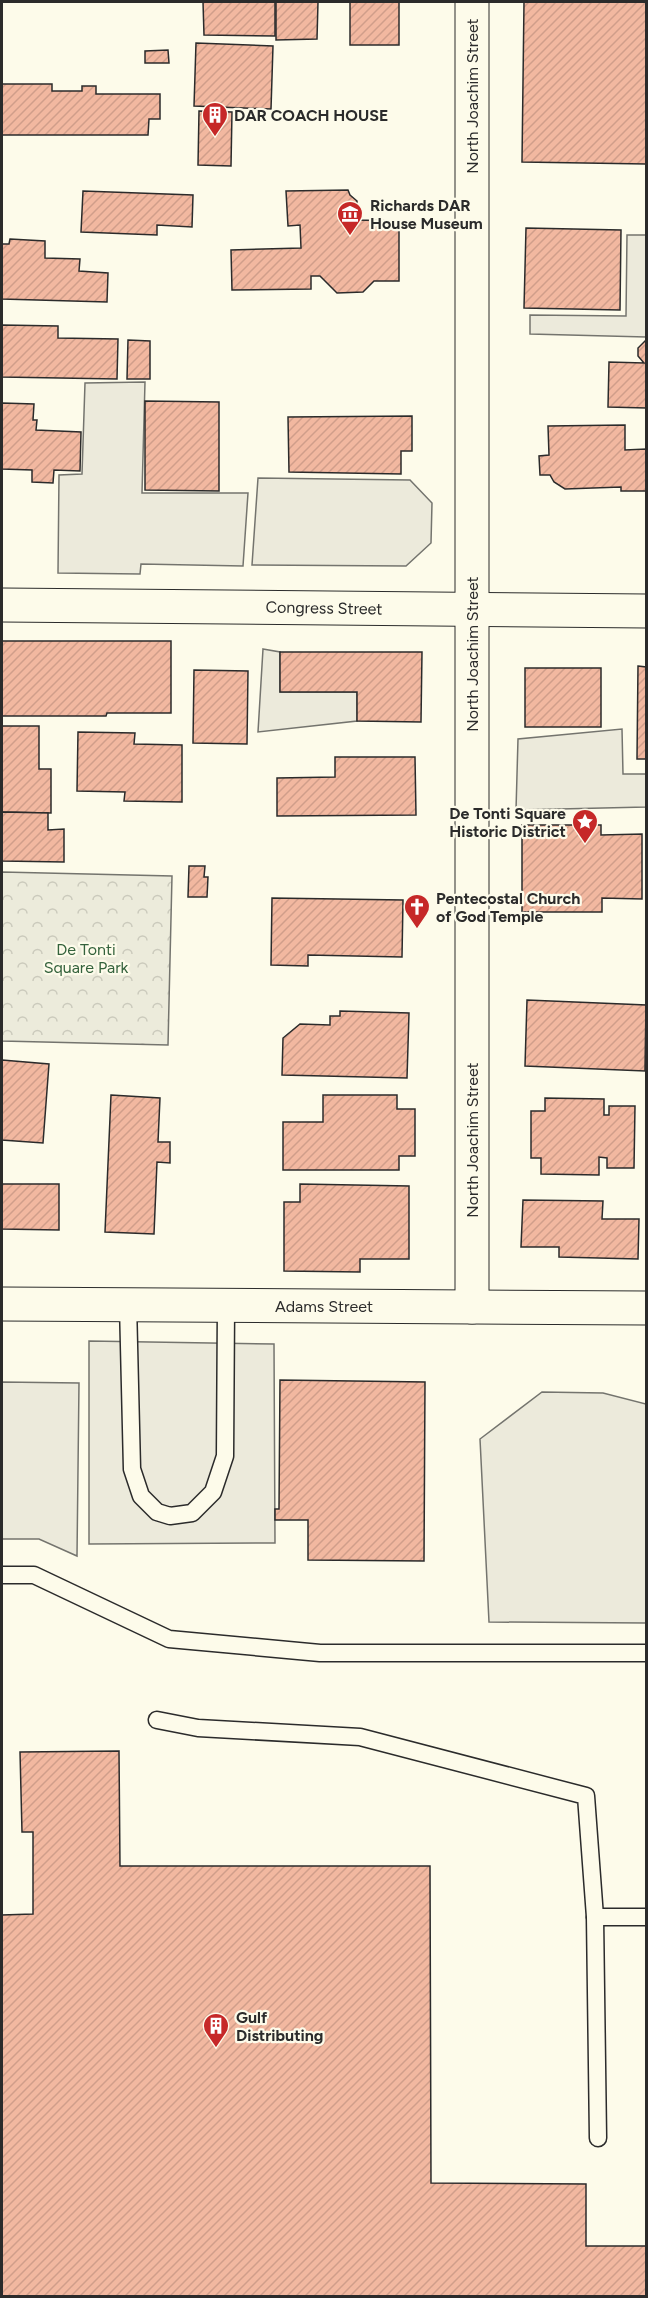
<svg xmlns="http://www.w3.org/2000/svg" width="648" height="2298" font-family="Figtree,sans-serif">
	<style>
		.park { fill: url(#park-crowns); stroke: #74746e; stroke-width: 1.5 }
		.parking { fill: #eceadb; stroke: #74746e; stroke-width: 1.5 }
		.building { fill: url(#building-hatch); stroke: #2b2b2b; stroke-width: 1.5 }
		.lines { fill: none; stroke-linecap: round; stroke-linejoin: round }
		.lane-casing { stroke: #2b2b2b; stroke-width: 19 }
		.street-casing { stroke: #2b2b2b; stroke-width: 35 }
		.secondary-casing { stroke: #2b2b2b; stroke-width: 35 }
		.lane { stroke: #fdfbea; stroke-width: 16 }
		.street { stroke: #fdfbea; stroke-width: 33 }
		.secondary { stroke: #fdfbea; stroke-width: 33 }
		.labels { text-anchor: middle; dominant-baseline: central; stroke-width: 4.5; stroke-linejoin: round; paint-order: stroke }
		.street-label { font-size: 16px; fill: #2b2b2b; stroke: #fdfbea }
		.poi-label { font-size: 16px; font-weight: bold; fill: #2b2b2b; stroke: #fdfbea; text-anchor: start }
		.park-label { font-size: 16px; fill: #34623c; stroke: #fdfbea }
	</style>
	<defs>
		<pattern id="park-crowns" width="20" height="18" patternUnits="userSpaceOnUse" patternTransform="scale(1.5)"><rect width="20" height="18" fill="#ecebdb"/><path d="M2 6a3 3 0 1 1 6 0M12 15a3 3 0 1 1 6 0" fill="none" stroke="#cbcabc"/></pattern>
		<pattern id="building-hatch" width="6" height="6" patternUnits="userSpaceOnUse" patternTransform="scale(1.5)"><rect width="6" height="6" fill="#f2b8a0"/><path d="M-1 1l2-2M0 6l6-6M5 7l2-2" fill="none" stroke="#d09e8a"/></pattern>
	</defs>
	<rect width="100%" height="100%" fill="#fdfbea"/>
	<polygon class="park" points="2,872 172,876 168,1045 2,1041"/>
	<g class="parking">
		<polygon points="627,235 646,235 646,337 530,334 530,315 626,316"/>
		<polygon points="145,382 142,493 248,493 243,566 141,564 140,574 58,573 59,475 82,474 85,383"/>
		<polygon points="258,478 410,480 432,503 431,543 406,566 252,565"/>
		<polygon points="263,649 280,652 280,692 357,692 357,721 258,732"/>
		<polygon points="622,729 623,774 646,774 646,807 516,810 518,739"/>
		<polygon points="89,1341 274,1344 275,1543 89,1544"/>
		<polygon points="2,1382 79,1383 77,1556 39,1539 2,1539"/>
		<polygon points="542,1392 603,1393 646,1404 646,1623 489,1622 480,1439"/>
	</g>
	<g class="building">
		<polygon points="203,2 275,2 275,36 204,35"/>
		<polygon points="276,2 318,2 317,39 276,40"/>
		<rect x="350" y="2" width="49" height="43"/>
		<polygon points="524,2 646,2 646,164 522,162"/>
		<polygon points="196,43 273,46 271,109 194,106"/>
		<polygon points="168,50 169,63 145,63 145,51"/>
		<polygon points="2,84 52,84 52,91 82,91 82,86 96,86 96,94 160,94 160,119 149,119 148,135 2,135"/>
		<polygon points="199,111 232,112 231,166 198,165"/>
		<polygon points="348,190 350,195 357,201 356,220 399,221 399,281 374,281 363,292 337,293 320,276 311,276 311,289 232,290 231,250 301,248 300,225 288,226 286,191"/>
		<polygon points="83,191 193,195 192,227 157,225 157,235 81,232"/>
		<polygon points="526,228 621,230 620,310 524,308"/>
		<polygon points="10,239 45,241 45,258 80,259 79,271 108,273 107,302 2,299 2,244 9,244"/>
		<polygon points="2,325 58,326 58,338 118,339 117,379 2,377"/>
		<polygon points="128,340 150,341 150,379 127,379"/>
		<polygon points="646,340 646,408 608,407 609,362 644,363 638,356 638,348"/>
		<polygon points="145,401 219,402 219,491 145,490"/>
		<polygon points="2,403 34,404 33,420 37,420 36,430 81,432 80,471 54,470 53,483 32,482 32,470 2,469"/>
		<polygon points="412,416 412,451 401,451 401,474 289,472 288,417"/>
		<polygon points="625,425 625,450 646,449 646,491 621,491 621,487 565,489 554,482 550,475 540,475 539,456 549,455 548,426"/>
		<polygon points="2,641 171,641 171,713 107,713 106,716 2,716"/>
		<polygon points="280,652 422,652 421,722 357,721 357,692 280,692"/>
		<polygon points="638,666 646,667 646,759 637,759"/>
		<rect x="525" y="668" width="76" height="59"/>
		<polygon points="194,670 248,671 247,744 193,743"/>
		<polygon points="2,726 39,726 39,769 51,769 51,813 2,812"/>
		<polygon points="78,732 135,733 134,744 182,745 182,802 124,801 125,792 77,791"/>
		<polygon points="335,757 415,757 416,815 277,816 277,778 335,777"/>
		<polygon points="2,812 48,813 48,830 64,829 64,862 2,861"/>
		<polygon points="522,825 601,825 601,835 642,834 642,899 602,898 602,912 522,912"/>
		<polygon points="189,866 205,866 204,877 208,877 207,897 188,897"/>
		<polygon points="272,898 403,900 402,957 308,955 308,966 271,965"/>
		<polygon points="527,1000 646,1005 645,1071 525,1066"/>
		<polygon points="340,1011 409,1013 407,1078 282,1075 283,1038 300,1024 330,1025 330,1016 340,1016"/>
		<polygon points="2,1060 49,1064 43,1143 2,1140"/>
		<polygon points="111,1095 160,1098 158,1142 170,1142 170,1163 157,1162 154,1234 105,1232"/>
		<polygon points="323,1095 397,1095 397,1109 415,1109 415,1156 399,1156 399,1170 283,1170 283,1122 323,1122"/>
		<polygon points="545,1098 604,1099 604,1115 609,1115 609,1106 635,1106 634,1168 607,1168 607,1158 599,1157 599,1175 541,1174 541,1158 531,1158 531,1111 545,1111"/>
		<polygon points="2,1184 59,1184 59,1230 2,1229"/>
		<polygon points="300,1184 409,1186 409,1259 360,1259 360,1272 284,1271 284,1202 300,1202"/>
		<polygon points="523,1200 603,1201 602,1219 639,1219 638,1259 559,1257 559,1247 521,1247"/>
		<polygon points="280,1380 425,1382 424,1561 308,1560 308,1520 275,1520 275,1509 279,1509"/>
		<polygon points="119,1751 120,1866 430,1866 431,2183 586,2184 586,2246 646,2246 646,2296 2,2296 2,1915 33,1914 33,1832 22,1832 20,1752"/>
	</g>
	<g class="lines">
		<defs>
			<g id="lane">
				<polyline points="128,1304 132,1469 141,1496 157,1512 170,1516 192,1513 213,1492 225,1456 226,1306"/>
				<polyline points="2,1575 34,1575 169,1639 320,1653 646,1653"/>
				<polyline points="157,1720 198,1728 360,1737 586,1796 595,1917 646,1917"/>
				<polyline points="595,1917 598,2138"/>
			</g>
			<g id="street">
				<polyline points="2,1304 646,1308"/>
				<polyline points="472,1307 472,2"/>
			</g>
			<polyline id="secondary" points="2,605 646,611"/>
		</defs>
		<use href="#lane" class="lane-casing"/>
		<use href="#street" class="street-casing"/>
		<use href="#secondary" class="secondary-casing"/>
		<use href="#lane" class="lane"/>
		<use href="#street" class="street"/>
		<use href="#secondary" class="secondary"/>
	</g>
	<defs>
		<symbol id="building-pin" viewBox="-11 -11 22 30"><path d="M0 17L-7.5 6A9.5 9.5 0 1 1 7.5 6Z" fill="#c62828" stroke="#fdfbea"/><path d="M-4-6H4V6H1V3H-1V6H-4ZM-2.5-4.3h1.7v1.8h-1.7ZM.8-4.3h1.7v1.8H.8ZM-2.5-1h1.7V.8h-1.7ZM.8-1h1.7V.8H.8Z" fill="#fff"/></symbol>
		<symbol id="museum-pin" viewBox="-11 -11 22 30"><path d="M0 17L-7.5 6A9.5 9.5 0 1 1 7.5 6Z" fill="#c62828" stroke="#fdfbea"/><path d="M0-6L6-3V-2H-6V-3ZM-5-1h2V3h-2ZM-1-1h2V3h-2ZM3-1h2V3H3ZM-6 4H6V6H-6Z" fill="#fff"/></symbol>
		<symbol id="sight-pin" viewBox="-11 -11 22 30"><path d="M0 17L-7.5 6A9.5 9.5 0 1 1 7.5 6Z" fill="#c62828" stroke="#fdfbea"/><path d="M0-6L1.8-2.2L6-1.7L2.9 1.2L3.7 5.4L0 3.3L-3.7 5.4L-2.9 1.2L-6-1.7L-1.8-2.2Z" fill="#fff"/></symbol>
		<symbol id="church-pin" viewBox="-11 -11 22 30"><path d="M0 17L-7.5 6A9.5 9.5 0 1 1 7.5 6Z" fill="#c62828" stroke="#fdfbea"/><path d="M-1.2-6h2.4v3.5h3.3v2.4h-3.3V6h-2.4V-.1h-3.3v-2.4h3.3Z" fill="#fff"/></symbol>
	</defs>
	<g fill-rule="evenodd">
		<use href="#building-pin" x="200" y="100" width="30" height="40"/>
		<use href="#museum-pin" x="335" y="199" width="30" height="40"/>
		<use href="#sight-pin" x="570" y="807" width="30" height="40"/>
		<use href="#church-pin" x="402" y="892" width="30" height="40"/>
		<use href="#building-pin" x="201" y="2011" width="30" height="40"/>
	</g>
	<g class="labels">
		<g class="street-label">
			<text transform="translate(472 96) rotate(-90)">North Joachim Street</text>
			<text transform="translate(324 608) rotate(1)">Congress Street</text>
			<text transform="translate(472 654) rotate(-90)">North Joachim Street</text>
			<text transform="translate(472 1140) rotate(-90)">North Joachim Street</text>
			<text x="324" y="1306">Adams Street</text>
		</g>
		<g class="poi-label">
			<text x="234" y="115">DAR COACH HOUSE</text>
			<text x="370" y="205">Richards DAR<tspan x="370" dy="18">House Museum</tspan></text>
			<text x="566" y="813" text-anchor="end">De Tonti Square<tspan x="566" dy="18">Historic District</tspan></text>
			<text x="436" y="898">Pentecostal Church<tspan x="436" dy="18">of God Temple</tspan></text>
			<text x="236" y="2017">Gulf<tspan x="236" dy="18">Distributing</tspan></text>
		</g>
		<g class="park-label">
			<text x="86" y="949">De Tonti<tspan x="86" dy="18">Square Park</tspan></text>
		</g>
	</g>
	<rect width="648" height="2298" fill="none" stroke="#2b2b2b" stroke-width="6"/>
</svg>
